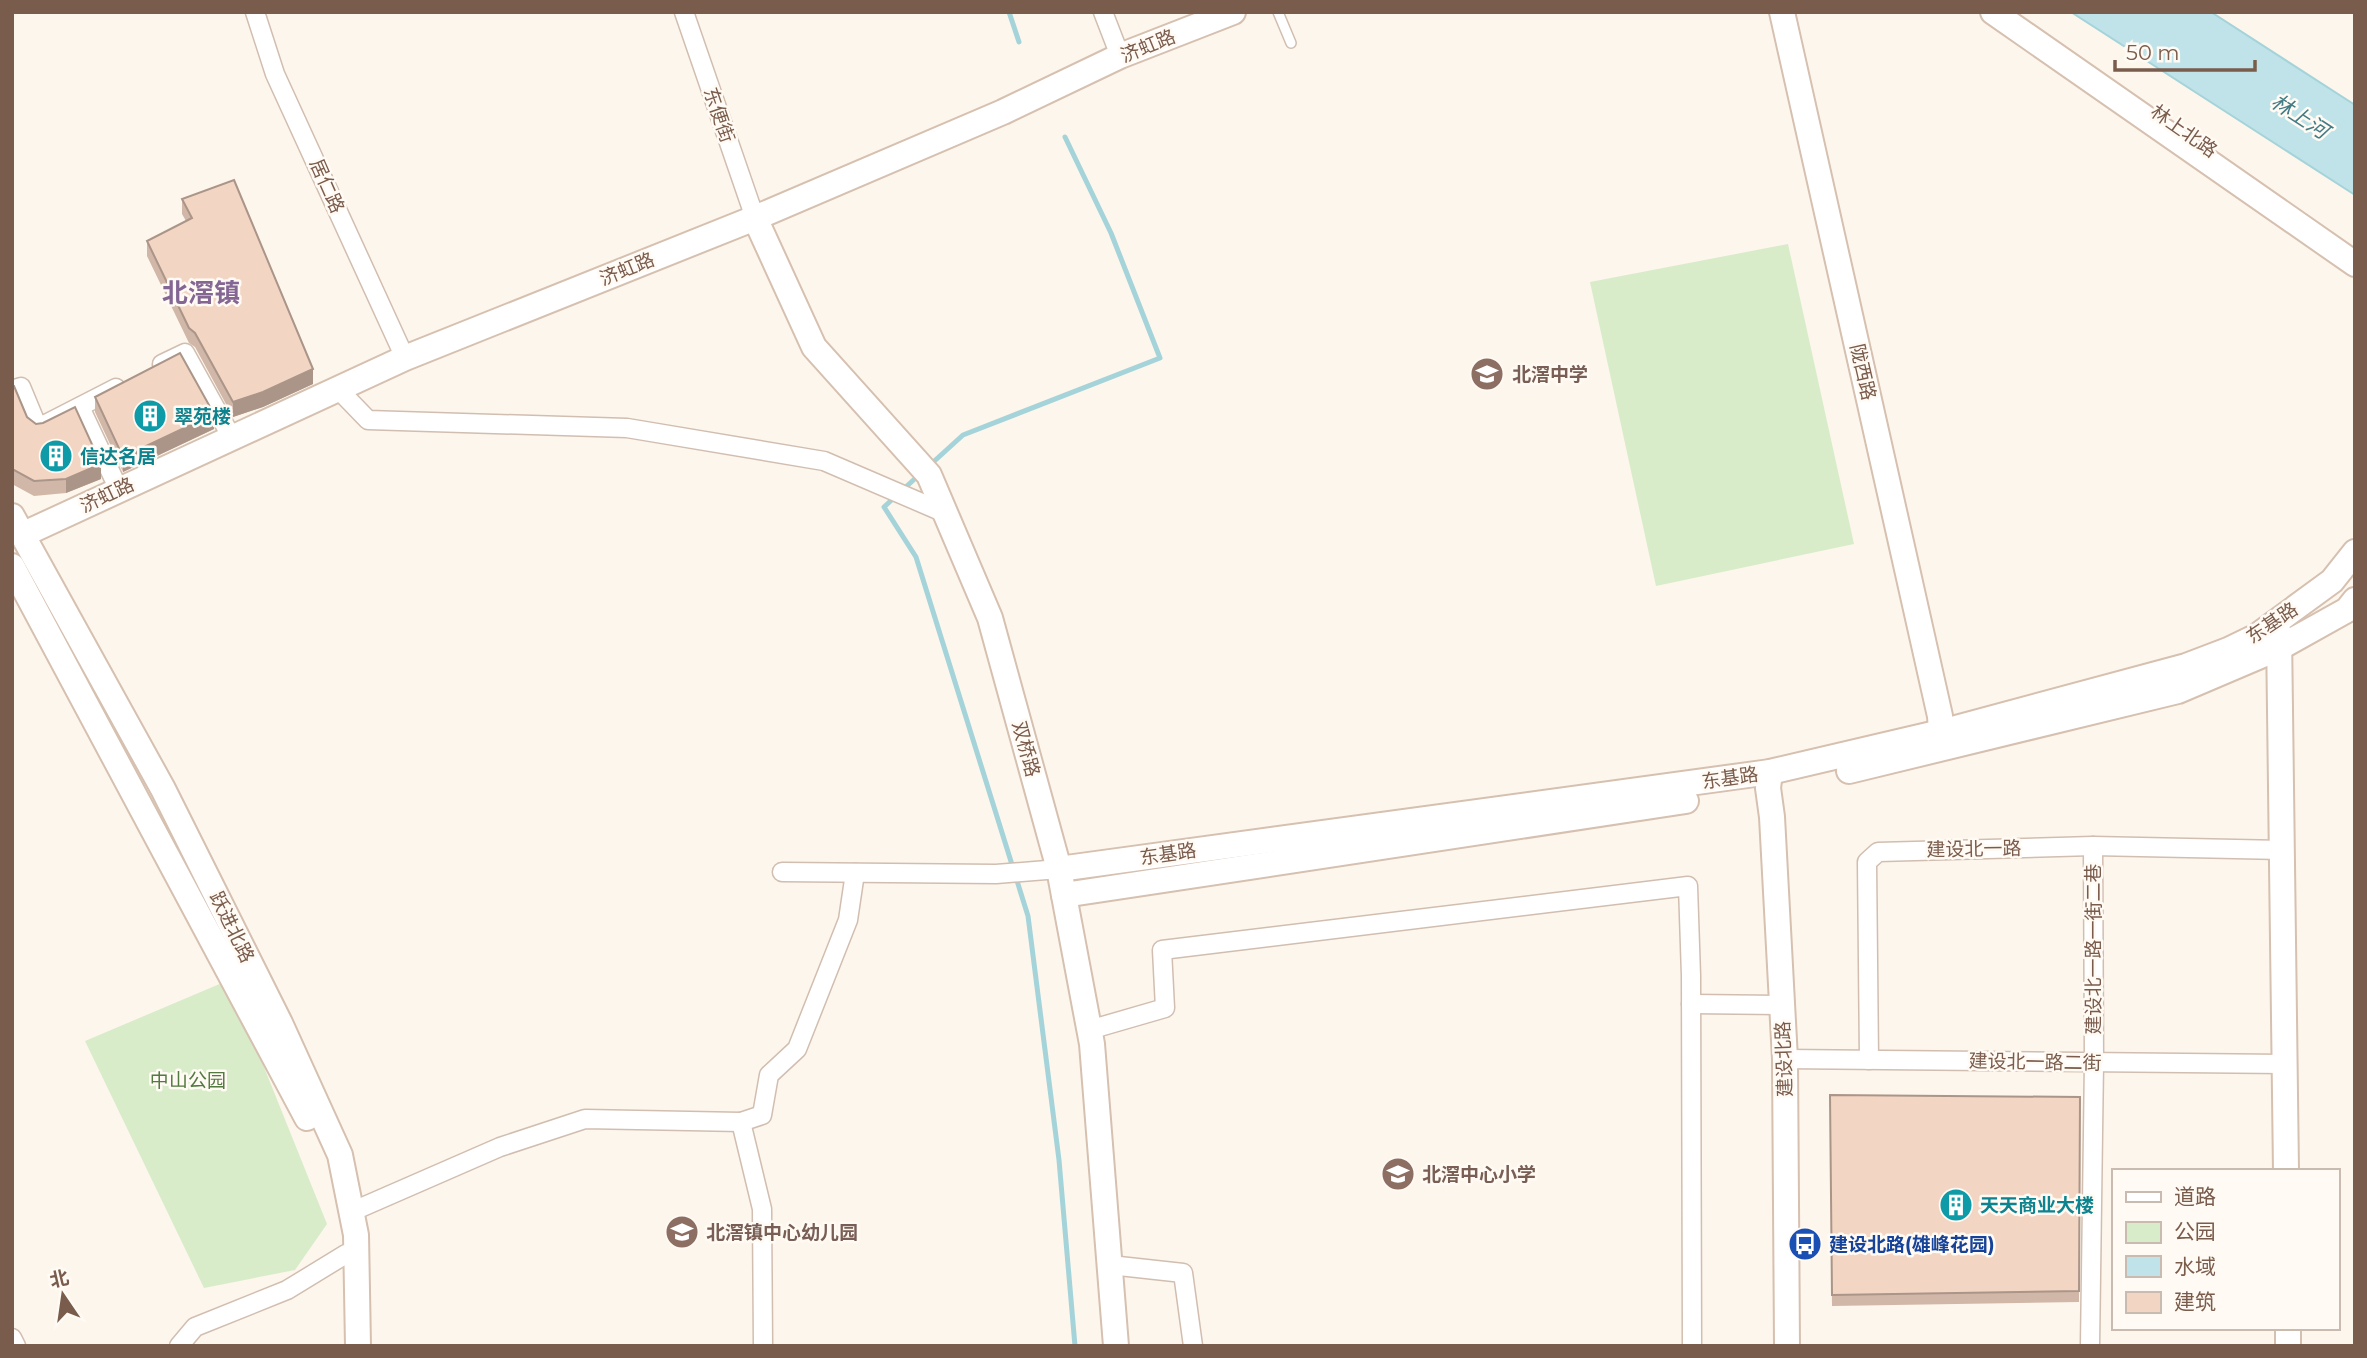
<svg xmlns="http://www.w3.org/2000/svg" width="2367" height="1358" font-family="Montserrat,'Noto Sans SC',sans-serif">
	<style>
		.green { fill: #d8ecc9 }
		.water { fill: #bfe3e8; stroke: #a5d3da; stroke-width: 2 }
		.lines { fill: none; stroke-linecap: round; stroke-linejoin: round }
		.stream { stroke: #a5d3da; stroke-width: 5 }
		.lane-casing { stroke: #d1beb0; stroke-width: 12 }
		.street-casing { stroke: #d1beb0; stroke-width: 21 }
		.secondary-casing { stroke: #d6c0b0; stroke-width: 28 }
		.lane { stroke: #fff; stroke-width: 9 }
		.street { stroke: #fff; stroke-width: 18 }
		.secondary { stroke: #fff; stroke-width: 24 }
		.wall { fill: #d1b7a8 }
		.shaded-wall { fill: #aa9588 }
		.building { fill: #f3d5c3; stroke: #aa9588; stroke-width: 2 }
		.labels { text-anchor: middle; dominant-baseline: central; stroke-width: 5; stroke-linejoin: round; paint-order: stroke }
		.street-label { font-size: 19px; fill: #7a5c4d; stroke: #fffaf3 }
		.education-label { font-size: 19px; font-weight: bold; fill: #785e54; stroke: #fffaf3; text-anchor: start }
		.culture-label { font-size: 19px; font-weight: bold; fill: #0d838f; stroke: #fffaf3; text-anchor: start }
		.park-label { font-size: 19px; fill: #537a41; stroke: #fffaf3 }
		.transit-label { font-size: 19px; font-weight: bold; fill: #164399; stroke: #fffaf3; text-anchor: start }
		.water-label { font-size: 21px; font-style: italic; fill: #437c86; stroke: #fffaf3 }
		.district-label { font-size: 26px; font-weight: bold; fill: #846695; stroke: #fffaf3 }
	</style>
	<rect width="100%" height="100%" fill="#fdf6ec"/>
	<g class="green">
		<polygon points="1788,244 1854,544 1656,586 1590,282"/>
		<polygon points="229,980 327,1224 295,1270 204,1288 85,1041"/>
	</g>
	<polygon class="water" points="2071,12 2211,12 2355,105 2355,195"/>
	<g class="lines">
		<g class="stream">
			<polyline points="1009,12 1019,42"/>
			<polyline points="930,465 963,435 1160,358 1111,233 1065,137"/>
			<polyline points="920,474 884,507 916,557 1028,916 1059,1160 1075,1346"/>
		</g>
		<defs>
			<polyline id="lane" points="1278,12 1291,43"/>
			<g id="street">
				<polyline points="255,12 275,74 405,358"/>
				<polyline points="684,12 755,218"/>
				<polyline points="1103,12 1120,56"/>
				<polyline points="162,364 185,353 232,438"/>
				<polyline points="338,389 368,420 627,428 824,461 945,513"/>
				<polyline points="12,390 21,387 38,428 116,388"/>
				<polyline points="80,407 119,490"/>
				<polyline points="782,872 996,874 1059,869"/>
				<polyline points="1691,1004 1782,1005"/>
				<polyline points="1089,1030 1165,1008 1162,950 1688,886 1691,976 1692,1346"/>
				<polyline points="1785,1059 2285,1064"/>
				<polyline points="1869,1060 1867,862 1878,852 2093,846 2283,850"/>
				<polyline points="351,1212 500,1147 585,1119 741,1122"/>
				<polyline points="1110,1265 1183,1273 1193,1346"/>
				<polyline points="12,1338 16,1346"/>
				<polyline points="179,1346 195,1327 287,1290 346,1254"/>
				<polyline points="763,1346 762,1209 741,1122 762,1115 769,1075 797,1049 848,920 855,873"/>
				<polyline points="2090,1346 2094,1062 2093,846"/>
			</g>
			<g id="secondary">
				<polyline points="1782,12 1940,716 1941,732"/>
				<polyline points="1993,12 2355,264"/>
				<polyline points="755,218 814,347 929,475 990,618 1059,869 1092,1044 1116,1346"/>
				<polyline points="12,516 163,789 280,1023 340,1155 356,1235 358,1346"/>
				<polyline points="24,534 405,358 755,218 1003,112 1120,56 1233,12"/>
				<polyline points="12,566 307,1118"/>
				<polyline points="2279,633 2286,1171"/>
				<polyline points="1849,771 2178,691 2279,648 2347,610 2355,600"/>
				<polyline points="1770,772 1768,788 1772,817 1785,1059 1787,1346"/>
				<polyline points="1059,869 1770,772 1941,732 2186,666 2228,650 2257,636 2332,581 2355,552"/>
				<polyline points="1064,895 1686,801"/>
				<polyline points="2288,1328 2288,1346"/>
			</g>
		</defs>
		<use href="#lane" class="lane-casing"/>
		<use href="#street" class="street-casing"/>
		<use href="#secondary" class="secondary-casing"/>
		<use href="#lane" class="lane"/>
		<use href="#street" class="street"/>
		<use href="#secondary" class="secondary"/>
	</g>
	<g class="wall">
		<polygon points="182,199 313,384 263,407 233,417 195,347 189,343 147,256 147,241 186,221 182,214"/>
		<polygon points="12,386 27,417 101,479 66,493 34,496 12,484"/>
		<polygon points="95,397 214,429 123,472 95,412"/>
		<polygon points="1830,1095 2080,1097 2079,1302 1832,1306"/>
	</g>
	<g class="shaded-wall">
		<polygon points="313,369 313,384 263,407 233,417 233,402"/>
		<polygon points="214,414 214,429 123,472 123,457"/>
		<polygon points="101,464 101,479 66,493 66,479"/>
	</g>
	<g class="building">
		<polygon points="234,180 313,369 263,392 233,402 195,333 189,328 147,241 192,218 182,199"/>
		<polygon points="180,353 214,414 123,457 95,397"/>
		<polygon points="12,386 14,386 27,417 36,424 43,423 75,407 101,464 66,479 34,481 12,469"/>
		<polygon points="1830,1095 2080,1097 2079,1291 1832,1295"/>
	</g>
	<defs>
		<symbol id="school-disc" viewBox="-11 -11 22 22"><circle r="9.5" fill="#8d6e63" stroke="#fffaf3"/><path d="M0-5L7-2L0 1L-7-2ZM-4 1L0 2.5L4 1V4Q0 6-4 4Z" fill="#fff"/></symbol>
		<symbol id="building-disc" viewBox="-11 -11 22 22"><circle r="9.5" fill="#0f9aa8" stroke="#fffaf3"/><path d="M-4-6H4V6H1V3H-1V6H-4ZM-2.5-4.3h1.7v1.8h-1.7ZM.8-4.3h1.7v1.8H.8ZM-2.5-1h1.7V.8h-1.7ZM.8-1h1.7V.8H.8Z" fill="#fff"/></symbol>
		<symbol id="bus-disc" viewBox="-11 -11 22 22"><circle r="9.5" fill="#1a4fb4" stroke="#fffaf3"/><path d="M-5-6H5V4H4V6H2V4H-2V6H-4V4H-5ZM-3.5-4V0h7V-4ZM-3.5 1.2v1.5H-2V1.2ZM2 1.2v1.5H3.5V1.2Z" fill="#fff"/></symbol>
	</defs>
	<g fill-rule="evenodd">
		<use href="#school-disc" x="1468" y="355" width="38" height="38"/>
		<use href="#building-disc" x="131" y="397" width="38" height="38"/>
		<use href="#building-disc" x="37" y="437" width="38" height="38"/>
		<use href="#school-disc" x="1379" y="1155" width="38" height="38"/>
		<use href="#building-disc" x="1937" y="1186" width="38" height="38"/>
		<use href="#school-disc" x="663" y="1213" width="38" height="38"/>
		<use href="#bus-disc" x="1786" y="1225" width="38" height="38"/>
	</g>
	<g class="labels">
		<g class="street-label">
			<text transform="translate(1148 46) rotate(-22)">济虹路</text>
			<text transform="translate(719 115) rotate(71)">东便街</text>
			<text transform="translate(2184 131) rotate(35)">林上北路</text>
			<text transform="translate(327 186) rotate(66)">居仁路</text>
			<text transform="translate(627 269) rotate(-22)">济虹路</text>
			<text transform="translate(1863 372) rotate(77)">陇西路</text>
			<text transform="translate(107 495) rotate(-25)">济虹路</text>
			<text transform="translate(2272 623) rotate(-34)">东基路</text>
			<text transform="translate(1026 749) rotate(75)">双桥路</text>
			<text transform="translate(1730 778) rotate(-8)">东基路</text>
			<text transform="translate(1974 849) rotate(-1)">建设北一路</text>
			<text transform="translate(1168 854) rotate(-8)">东基路</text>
			<text transform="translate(232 927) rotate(64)">跃进北路</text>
			<text transform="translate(2093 949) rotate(-90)">建设北一路一街二巷</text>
			<text transform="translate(1784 1059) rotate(-92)">建设北路</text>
			<text transform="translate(2035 1062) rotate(1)">建设北一路二街</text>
		</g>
		<g class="education-label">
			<text x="1512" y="374">北滘中学</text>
			<text x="1422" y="1174">北滘中心小学</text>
			<text x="706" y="1232">北滘镇中心幼儿园</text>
		</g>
		<g class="culture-label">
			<text x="174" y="416">翠苑楼</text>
			<text x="80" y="456">信达名居</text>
			<text x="1980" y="1205">天天商业大楼</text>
		</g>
		<g class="park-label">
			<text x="188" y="1080">中山公园</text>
		</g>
		<g class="transit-label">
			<text x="1829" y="1244">建设北路(雄峰花园)</text>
		</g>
		<g class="water-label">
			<text transform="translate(2300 116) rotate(33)">林上河</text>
		</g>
		<g class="district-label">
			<text x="201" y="293">北滘镇</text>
		</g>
	</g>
	<rect width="2367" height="1358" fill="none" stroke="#7a5c4d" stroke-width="28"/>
	<rect x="2112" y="1169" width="228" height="161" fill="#fffaf3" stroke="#cabbb1" stroke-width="2"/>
	<rect x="2126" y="1192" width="35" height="10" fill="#ffffff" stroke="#cabbb1" stroke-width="2"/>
	<text x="2174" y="1204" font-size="21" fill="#7a5c4d">道路</text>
	<rect x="2126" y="1222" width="35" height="21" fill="#d8ecc9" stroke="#cabbb1" stroke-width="2"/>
	<text x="2174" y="1239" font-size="21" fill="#7a5c4d">公园</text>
	<rect x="2126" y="1256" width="35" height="21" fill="#bfe3e8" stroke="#cabbb1" stroke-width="2"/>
	<text x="2174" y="1274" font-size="21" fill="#7a5c4d">水域</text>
	<rect x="2126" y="1292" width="35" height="21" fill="#f3d5c3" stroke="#cabbb1" stroke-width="2"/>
	<text x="2174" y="1309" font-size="21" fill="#7a5c4d">建筑</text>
	<g transform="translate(63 1295) rotate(347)" stroke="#fffaf3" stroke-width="5" paint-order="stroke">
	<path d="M0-5L12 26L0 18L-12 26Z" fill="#7a5c4d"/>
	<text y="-10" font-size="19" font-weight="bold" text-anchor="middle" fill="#7a5c4d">北</text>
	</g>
	<path d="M2115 60v10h140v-10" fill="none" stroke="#7a5c4d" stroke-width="3.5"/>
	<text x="2126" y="60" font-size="21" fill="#7a5c4d" stroke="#fffaf3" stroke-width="5" paint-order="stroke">50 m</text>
</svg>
